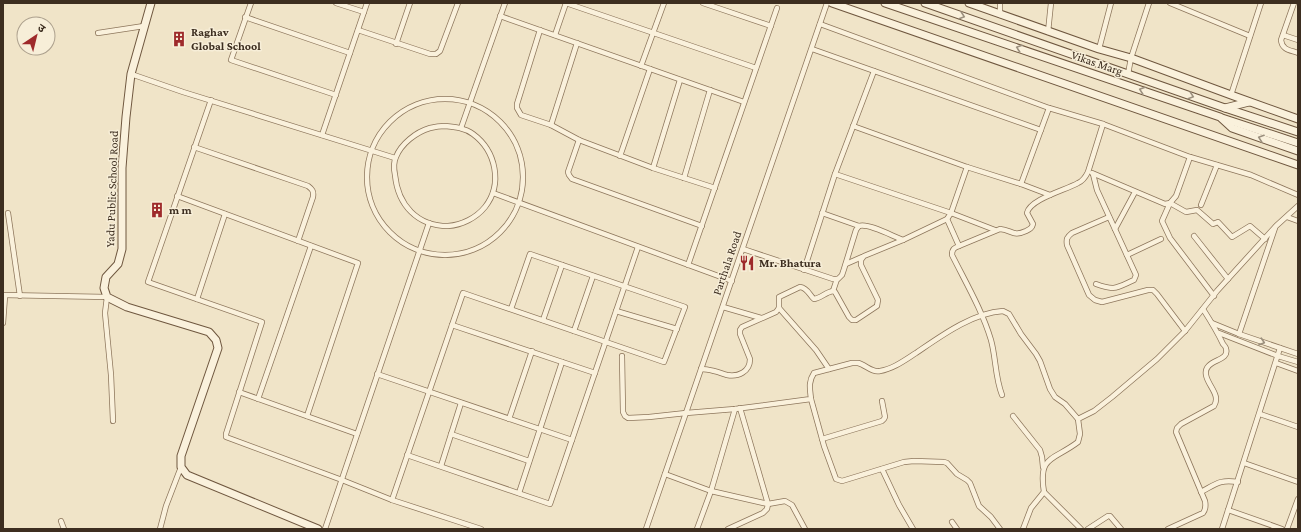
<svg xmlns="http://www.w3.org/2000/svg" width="1301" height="532" font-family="'Crimson Pro','Noto Sans Devanagari',serif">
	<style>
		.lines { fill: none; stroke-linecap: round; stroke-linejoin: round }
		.street-casing { stroke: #8d765c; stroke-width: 6 }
		.secondary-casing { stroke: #6f573f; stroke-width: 9 }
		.street { stroke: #faf1dc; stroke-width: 4.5 }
		.secondary { stroke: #faf1dc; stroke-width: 7 }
		.oneway { stroke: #9c907e }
		.labels { text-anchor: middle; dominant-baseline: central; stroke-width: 3; stroke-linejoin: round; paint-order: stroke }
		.poi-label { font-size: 12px; font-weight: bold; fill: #3d2e20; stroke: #f7eed8; text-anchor: start }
		.street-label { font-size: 12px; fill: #3d2e20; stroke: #f7eed8 }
	</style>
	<rect width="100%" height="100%" fill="#f0e4c8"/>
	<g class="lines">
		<defs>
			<g id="street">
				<polyline points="251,3 231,60 336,95"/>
				<polyline points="336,3 364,12"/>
				<polyline points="566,3 756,68"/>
				<polyline points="703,3 771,26"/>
				<polyline points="1000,3 1000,15"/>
				<polyline points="1170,3 1250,36"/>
				<path d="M1294 3 1281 40C1282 50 1290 50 1298 53"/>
				<polyline points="500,16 744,102"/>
				<polyline points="245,17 350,53"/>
				<polyline points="820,24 1049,108 1103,124 1190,157 1251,175 1298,195"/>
				<polyline points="358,30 430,54 436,54 440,51 458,3"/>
				<polyline points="540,30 517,104 517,108 521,115 551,125 579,140 653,168 715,188"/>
				<polyline points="1048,32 1051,3"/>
				<polyline points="98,33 144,26"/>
				<polyline points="555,35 566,3"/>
				<polyline points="1283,35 1298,40"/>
				<polyline points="396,44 410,3"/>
				<polyline points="812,49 1041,130"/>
				<polyline points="1099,49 1111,3"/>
				<polyline points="641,66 664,3"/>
				<polyline points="131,74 183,92 395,158"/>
				<polyline points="1128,74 1131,58 1149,3"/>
				<polyline points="1231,95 1261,3"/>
				<circle cx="445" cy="177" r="78"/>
				<polyline points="211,100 148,282 262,322 226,434 226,437 342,480 392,500 481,529"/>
				<polyline points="551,125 577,43"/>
				<path d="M445 126C455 127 465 128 473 134 496 151 503 184 485 207 476 218 462 225 448 226 417 226 398 205 395 175 394 170 393 163 396 157 401 144 416 132 430 128 434 127 440 126 445 126Z"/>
				<polyline points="853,126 967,167 1021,184 1050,195"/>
				<polyline points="461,128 505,3"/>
				<polyline points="322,135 367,3"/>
				<polyline points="579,140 568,172 569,175 572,179 702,226"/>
				<path d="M194 147 308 186C312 189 314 191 313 197L298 241"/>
				<polyline points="620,156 650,69"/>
				<polyline points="653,168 680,80"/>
				<polyline points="1092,173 1165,204 1170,203 1176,196 1190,157"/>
				<polyline points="835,174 951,213 995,230"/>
				<path d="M1093 174 1097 190 1136 275 1134 280C1116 288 1115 291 1096 284"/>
				<polyline points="684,178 710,90"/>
				<polyline points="1021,184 1049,108"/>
				<polyline points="493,193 732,281"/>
				<polyline points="177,196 358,263 307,416"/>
				<polyline points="1201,205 1217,165"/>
				<polyline points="8,213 20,296"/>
				<polyline points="822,213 859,226"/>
				<path d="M1109 217 1072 233C1067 237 1066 239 1067 245L1089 295 1095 300 1102 302 1148 290H1153L1157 294 1185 331"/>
				<polyline points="1287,217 1298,221"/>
				<polyline points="947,219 959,246"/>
				<polyline points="1115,229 1135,192"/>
				<polyline points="1194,236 1228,279"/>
				<path d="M743 249 833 279H838L842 275 844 269 856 230 859 226C869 223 892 236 903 240"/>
				<polyline points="1127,255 1161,239"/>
				<polyline points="846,264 862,257"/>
				<polyline points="688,265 777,8"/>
				<polyline points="804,270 835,174 874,71"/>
				<polyline points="833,291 837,279"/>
				<polyline points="3,295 107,297 105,313 111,375 113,421"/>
				<polyline points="1214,296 1170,238 1162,221 1170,203 1186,212 1197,210 1213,224 1218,222 1232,237 1250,226 1265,239"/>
				<polyline points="197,299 225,214"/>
				<polyline points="723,307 761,318"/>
				<polyline points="779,308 816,350 829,369"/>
				<polyline points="616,311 677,329"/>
				<polyline points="543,320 562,265"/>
				<polyline points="3,323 5,296"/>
				<polyline points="1212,323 1239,334 1298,354"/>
				<polyline points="452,325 595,373"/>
				<polyline points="574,331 593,276"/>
				<polyline points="1219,333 1278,356 1298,362"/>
				<polyline points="1239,334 1275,228"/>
				<path d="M622 356 623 412 625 416 628 418 649 417 686 413 735 409 811 399C810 389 808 382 814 373L852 363C854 363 856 363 858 363 866 365 872 373 880 371 893 369 905 360 916 353 941 336 972 313 1003 311L1009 314 1021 334 1036 354 1040 361 1050 389 1055 397 1065 404 1078 419"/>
				<polyline points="1276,363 1298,371"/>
				<path d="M701 369C706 369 710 370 714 371 719 372 723 374 727 375 738 377 750 372 750 359L740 334V330L742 327 776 312 779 308V297L800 287C808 288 809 295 814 299 821 298 826 292 833 291L835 292 849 317 852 320H856L877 306 878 300 861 265V260L864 256 903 240 947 219 951 213 967 167"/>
				<polyline points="377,374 572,440"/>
				<polyline points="239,392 357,434"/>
				<path d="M1002 395C995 377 996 358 991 340 982 310 966 283 952 255 952 249 954 248 959 246L1000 229C1012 230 1013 237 1026 231 1030 229 1032 228 1033 224L1027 213C1030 199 1066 190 1078 183 1083 181 1086 176 1088 172L1103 124"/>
				<polyline points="258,399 311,246"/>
				<polyline points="811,399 824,446 836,479 842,481 904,462 914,461 944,462 947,463 957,474 967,480 970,483 979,506 991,517 1000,529"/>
				<polyline points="1260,414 1298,427"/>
				<polyline points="1013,416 1040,450 1042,457 1043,467"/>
				<polyline points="509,419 532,351"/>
				<polyline points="451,434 529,461"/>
				<polyline points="822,439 882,421 884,419 885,417 882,401"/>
				<polyline points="407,455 550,504 638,247"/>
				<polyline points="1244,463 1298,482"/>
				<polyline points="441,466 461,403"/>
				<polyline points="882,469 899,505 913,529"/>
				<polyline points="665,474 711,491 768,504 785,501 792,505 805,529"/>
				<polyline points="1044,492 1081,529"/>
				<path d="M1201 492C1216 484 1220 479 1238 482"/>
				<polyline points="519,493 562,362"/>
				<polyline points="392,500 463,293 664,362 685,307 530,254 511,309"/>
				<polyline points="1228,510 1282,529"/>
				<polyline points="61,521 64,529"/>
				<polyline points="952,522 957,529"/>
				<polyline points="160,529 166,506 181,467"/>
				<polyline points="325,529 429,223"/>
				<polyline points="646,529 827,3"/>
				<polyline points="697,529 711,491 735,409"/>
				<polyline points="728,529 763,513 767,509 768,504 740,408"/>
				<path d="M1023 529 1031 508 1044 492C1038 455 1053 461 1078 442L1080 434 1078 419 1094 411 1112 397 1157 359 1185 331 1217 291 1276 226 1298 206"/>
				<polyline points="1088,529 1108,516 1110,516 1121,529"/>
				<path d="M1168 529 1203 513C1206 509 1206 506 1205 501L1176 432 1177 428 1181 424 1214 406C1221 395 1208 386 1206 375 1203 359 1230 362 1226 349 1226 347 1224 345 1223 344 1217 331 1210 320 1203 309"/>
				<polyline points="1222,529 1280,348"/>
				<polyline points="1287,529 1298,499"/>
			</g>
			<g id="secondary">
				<polyline points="151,3 131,74 126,117 122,168 122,249 118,264 106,277 104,288 107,297 127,307 209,332 216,340 218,348 181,456 181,467 187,475 318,529"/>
				<polyline points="832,3 1298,165"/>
				<polyline points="885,3 1220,117 1232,128 1298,151"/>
				<polyline points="925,3 1225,108 1298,132"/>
				<polyline points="969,3 1099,49 1131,58 1231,95 1298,119"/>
				<polyline points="1225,108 1249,102"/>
				<polyline points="1222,118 1298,143"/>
			</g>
		</defs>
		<use href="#street" class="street-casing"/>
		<use href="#secondary" class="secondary-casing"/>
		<use href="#street" class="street"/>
		<use href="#secondary" class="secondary"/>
	</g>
	<defs><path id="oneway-chevron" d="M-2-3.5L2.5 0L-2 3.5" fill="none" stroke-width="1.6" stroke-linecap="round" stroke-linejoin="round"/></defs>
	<g class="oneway">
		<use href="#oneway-chevron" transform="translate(962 16) rotate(19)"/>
		<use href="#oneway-chevron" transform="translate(1019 48) rotate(-161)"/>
		<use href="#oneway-chevron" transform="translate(1142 90) rotate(-161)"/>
		<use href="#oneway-chevron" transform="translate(1191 96) rotate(19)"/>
		<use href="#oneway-chevron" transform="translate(1261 138) rotate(-161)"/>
		<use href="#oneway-chevron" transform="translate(1262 342) rotate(18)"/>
	</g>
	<defs>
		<symbol id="building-bare" viewBox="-9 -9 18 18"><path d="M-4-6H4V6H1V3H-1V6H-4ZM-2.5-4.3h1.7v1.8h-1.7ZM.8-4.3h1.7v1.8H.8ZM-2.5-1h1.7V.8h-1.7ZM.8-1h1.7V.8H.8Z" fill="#9e2a2b" stroke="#f7eed8" stroke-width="2.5" paint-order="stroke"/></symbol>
		<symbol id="restaurant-bare" viewBox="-9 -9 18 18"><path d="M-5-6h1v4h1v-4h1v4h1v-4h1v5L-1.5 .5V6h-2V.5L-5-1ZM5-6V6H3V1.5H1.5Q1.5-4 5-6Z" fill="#9e2a2b" stroke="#f7eed8" stroke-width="2.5" paint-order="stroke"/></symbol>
	</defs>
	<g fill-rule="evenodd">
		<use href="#building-bare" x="168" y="28" width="22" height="22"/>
		<use href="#building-bare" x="146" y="199" width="22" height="22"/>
		<use href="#restaurant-bare" x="736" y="252" width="22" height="22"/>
	</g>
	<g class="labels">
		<g class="poi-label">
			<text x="191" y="32">Raghav<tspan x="191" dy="14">Global School</tspan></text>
			<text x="169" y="210">m m</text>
			<text x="759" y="263">Mr. Bhatura</text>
		</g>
		<g class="street-label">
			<text transform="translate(1097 63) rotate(19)">Vikas Marg</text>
			<text transform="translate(112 189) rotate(-88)">Yadu Public School Road</text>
			<text transform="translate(727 263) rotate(-71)">Parthala Road</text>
		</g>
	</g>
	<rect width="1301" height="532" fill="none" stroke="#3d2e20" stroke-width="8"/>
	<g transform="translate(36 36) rotate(35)"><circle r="19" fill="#f7eed8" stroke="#ada18e"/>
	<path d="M0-3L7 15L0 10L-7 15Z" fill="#9e2a2b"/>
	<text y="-6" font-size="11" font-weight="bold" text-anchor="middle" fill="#3d2e20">उ</text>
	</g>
</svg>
